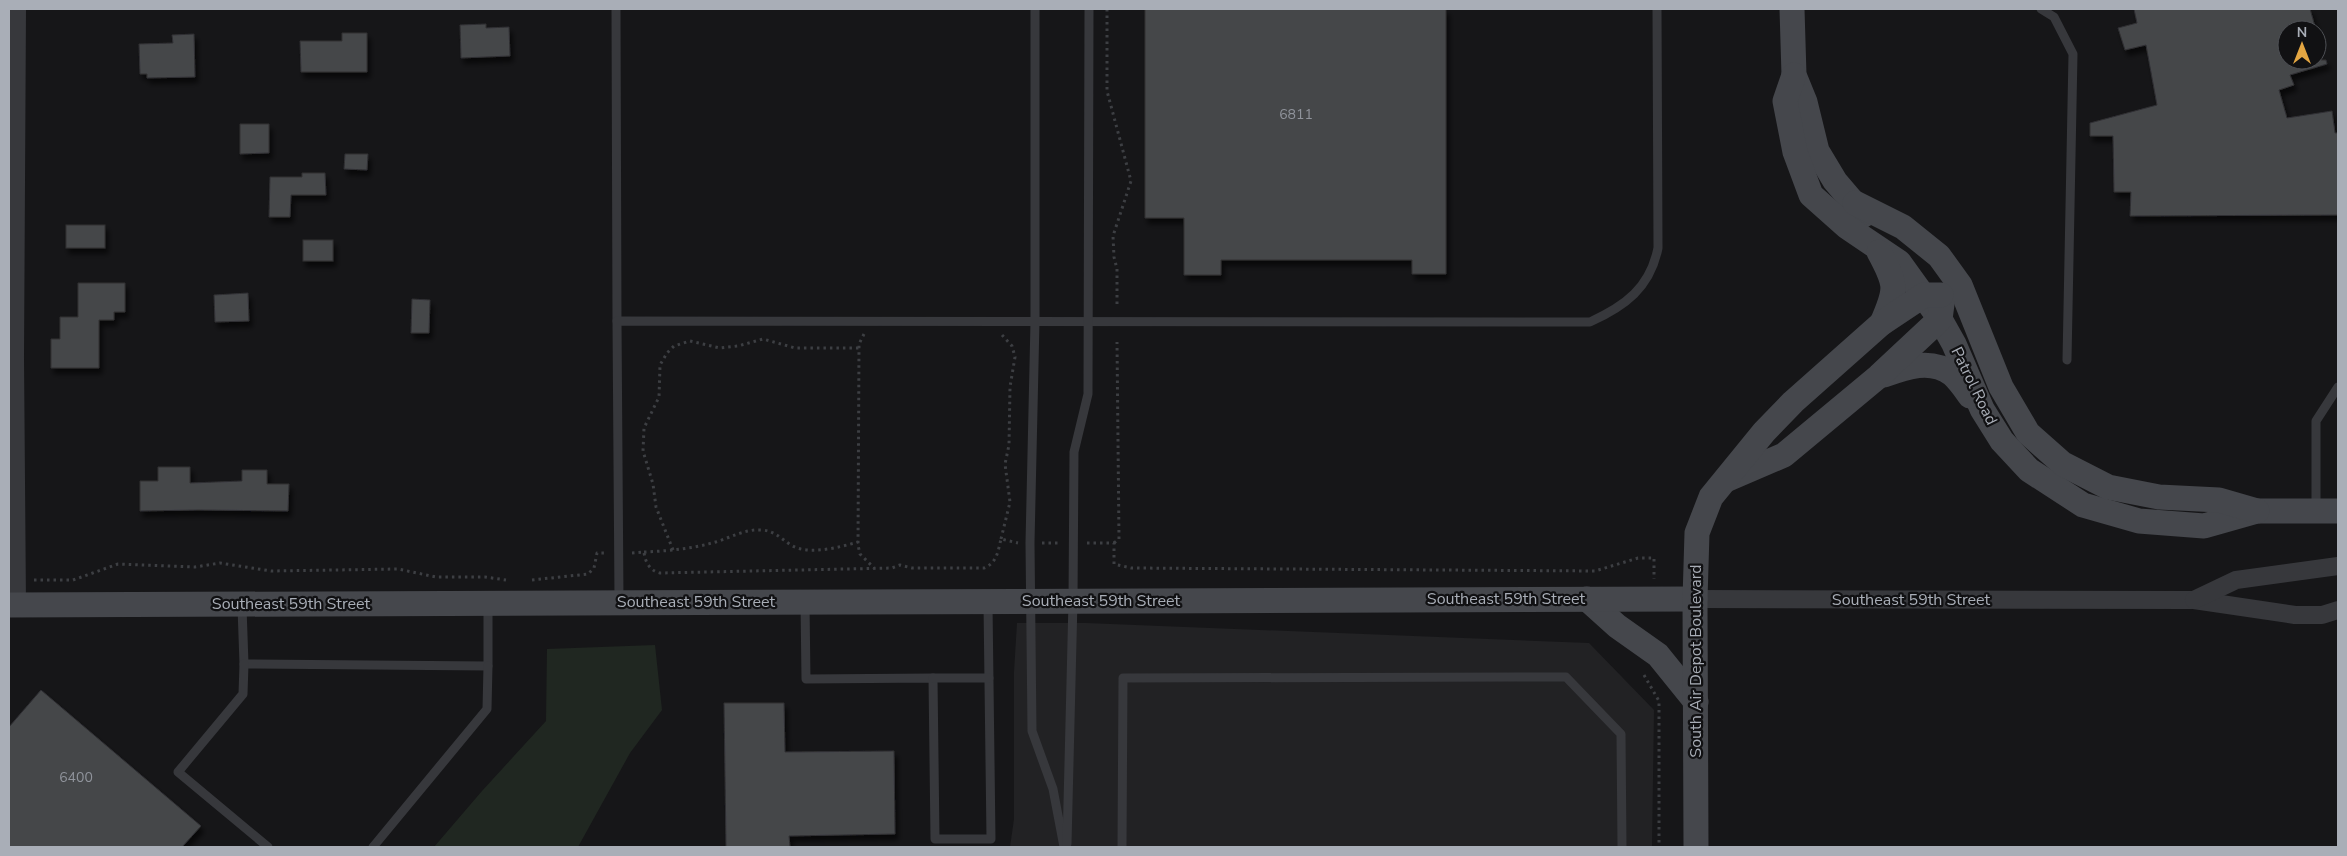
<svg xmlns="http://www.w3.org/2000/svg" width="2347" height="856" font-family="'Nunito Sans',sans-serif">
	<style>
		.built { fill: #222224 }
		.green { fill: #202721 }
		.building { fill: #45464a; stroke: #303033; filter: url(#shadow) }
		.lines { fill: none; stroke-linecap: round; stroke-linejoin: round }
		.path { stroke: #3d3f43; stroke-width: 3; stroke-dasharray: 2.5 4; stroke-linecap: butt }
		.lane { stroke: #37383c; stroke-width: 9 }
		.street { stroke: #37383c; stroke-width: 18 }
		.secondary { stroke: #45474c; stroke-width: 25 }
		.labels { text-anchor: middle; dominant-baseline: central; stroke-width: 4.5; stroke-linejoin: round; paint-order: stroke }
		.number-label { font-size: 14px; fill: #90949c }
		.street-label { font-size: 16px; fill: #a9aeb7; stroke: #111113 }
	</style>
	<defs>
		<filter id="shadow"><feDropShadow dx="3" dy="5.5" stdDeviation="2.5" flood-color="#0009"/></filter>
	</defs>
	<rect width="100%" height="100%" fill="#161618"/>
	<polygon class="built" points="1017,623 1086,623 1589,643 1654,710 1652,847 1010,847 1014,819 1014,672"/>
	<polygon class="green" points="655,645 662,710 630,753 578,847 434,847 482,791 546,721 547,649"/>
	<g class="building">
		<polygon points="1145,9 1446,9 1446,274 1412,274 1412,260 1221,260 1221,275 1184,275 1184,218 1145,218"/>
		<polygon points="2134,9 2310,9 2316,30 2287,30 2287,60 2326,60 2327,64 2290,75 2294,85 2279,90 2287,118 2332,111 2335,133 2338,133 2338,215 2130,216 2131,192 2114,192 2113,136 2090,136 2090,123 2157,105 2146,45 2125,50 2118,28 2137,23"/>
		<polygon points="486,24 486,28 509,27 510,56 461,58 460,25"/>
		<polygon points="342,33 367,33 367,72 301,72 300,41 342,41"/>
		<polygon points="194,34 195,77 147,78 147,74 140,74 139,44 173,43 172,35"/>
		<polygon points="240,124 269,124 269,153 240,154"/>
		<polygon points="345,154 368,154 367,170 344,169"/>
		<polygon points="302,173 325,173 326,195 291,195 290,217 269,217 270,177 302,177"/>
		<rect x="66" y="225" width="39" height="23"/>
		<rect x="303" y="240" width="30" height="21"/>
		<polygon points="78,283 125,283 125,312 114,312 114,320 99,320 99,368 51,368 51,339 60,339 60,317 78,317"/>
		<polygon points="248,293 249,321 215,322 214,295"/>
		<polygon points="412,299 430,300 429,333 411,333"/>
		<polygon points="158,467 190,467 190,483 242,481 242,470 267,470 267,484 289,484 288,511 198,510 140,511 140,481 158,481"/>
		<polygon points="41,690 201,826 182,847 9,847 9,727"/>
		<polygon points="724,703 784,703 785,752 894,751 895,834 789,836 790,847 726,847"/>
	</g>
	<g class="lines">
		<g class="path">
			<polyline points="1107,9 1107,91 1131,181 1113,236 1114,257 1117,269 1117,308"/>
			<polyline points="864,334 859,344 858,545 860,554 874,568"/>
			<polyline points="1001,539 1010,502 1005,464 1009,445 1010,387 1015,357 1012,346 1002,335"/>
			<polyline points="1042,543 1060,543"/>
			<polyline points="1087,543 1114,543 1114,564 1131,568 1595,571 1638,558 1654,558 1654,579"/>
			<polyline points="1114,543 1119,539 1117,342"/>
			<polyline points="673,550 656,507 653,484 643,451 644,428 659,397 660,365 667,353 674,346 690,341 720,348 738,346 763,339 795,348 859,348"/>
			<path d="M644 552C667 551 690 549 712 543 728 539 744 529 760 530 774 530 780 538 791 545 808 556 840 547 858 542"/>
			<path d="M632 553 644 552C645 562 650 571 660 573L892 568 900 565 912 568H984C997 563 998 551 1001 539L1018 543"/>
			<polyline points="34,580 73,580 118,564 195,567 220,563 271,571 398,569 436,577 485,577 506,580"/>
			<polyline points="532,580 588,574 594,568 597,553 606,553"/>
			<polyline points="1644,675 1659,701 1659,847"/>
		</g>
		<g class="lane">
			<polyline points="616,9 617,321"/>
			<polyline points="1035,9 1035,321 1030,543 1032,731 1053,789 1064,847"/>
			<polyline points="2041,9 2054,17 2073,54 2067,360"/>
			<polyline points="2316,511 2316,421 2338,387"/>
			<path d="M619 600 617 321 1590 322C1625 306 1650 288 1658 248L1657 9"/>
			<polyline points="805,603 806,679 933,678 935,839 991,839 988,604"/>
			<polyline points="242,607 244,664 488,666 488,606"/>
			<polyline points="244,664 243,694 178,772 268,847"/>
			<polyline points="933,678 989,678"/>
			<polyline points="1067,844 1073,601 1074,452 1088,394 1089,9"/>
			<polyline points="373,847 487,709 488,666"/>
			<polyline points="1122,847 1123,678 1517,677 1566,677 1621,734 1622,847"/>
		</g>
		<g class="street">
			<polyline points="1695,599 2194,600 2295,615 2322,615 2338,610"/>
			<polyline points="2194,600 2236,580 2338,566"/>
			<polyline points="17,605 15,358 17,9"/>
		</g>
		<g class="secondary">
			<polyline points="1792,9 1794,75 1805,102 1817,151 1835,181 1864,215"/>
			<polyline points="1794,75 1785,101 1795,152 1811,195 1847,227 1899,262 1940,319 1954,344 1982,409 2002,441 2029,470 2083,505 2139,521 2204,526 2257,511 2338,511"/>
			<polyline points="1855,203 1903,227 1939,256 1960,285 2001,387 2028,433 2063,464 2108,487 2159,497 2219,500 2257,511"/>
			<path d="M1879 252C1897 285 1897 289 1882 323"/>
			<path d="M1884 375C1906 367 1931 358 1952 374 1959 380 1965 389 1970 396"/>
			<polyline points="1728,479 1784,455 1879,376 1940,319 1942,304"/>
			<polyline points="1587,599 1617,626 1658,655 1696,702"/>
			<polyline points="9,605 1695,599"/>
			<polyline points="1696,847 1695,599 1697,533 1711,497 1764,432 1793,402 1882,323 1924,295 1941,295"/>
		</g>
	</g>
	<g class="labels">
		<g class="number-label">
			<text x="1296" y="114">6811</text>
			<text x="76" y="777">6400</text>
		</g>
		<g class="street-label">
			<text transform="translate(1974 386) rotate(64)">Patrol Road</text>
			<text x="1506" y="599">Southeast 59th Street</text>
			<text x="1911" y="600">Southeast 59th Street</text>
			<text x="1101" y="601">Southeast 59th Street</text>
			<text x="696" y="602">Southeast 59th Street</text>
			<text x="291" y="604">Southeast 59th Street</text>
			<text transform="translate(1696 661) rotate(-90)">South Air Depot Boulevard</text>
		</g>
	</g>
	<rect width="2347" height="856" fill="none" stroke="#a9aeb7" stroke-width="20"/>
	<g transform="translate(2302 45)"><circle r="24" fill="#111113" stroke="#4e5055"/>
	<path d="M0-4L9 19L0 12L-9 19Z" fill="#e4a642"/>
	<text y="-8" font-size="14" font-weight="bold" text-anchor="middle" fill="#a9aeb7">N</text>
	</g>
</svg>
